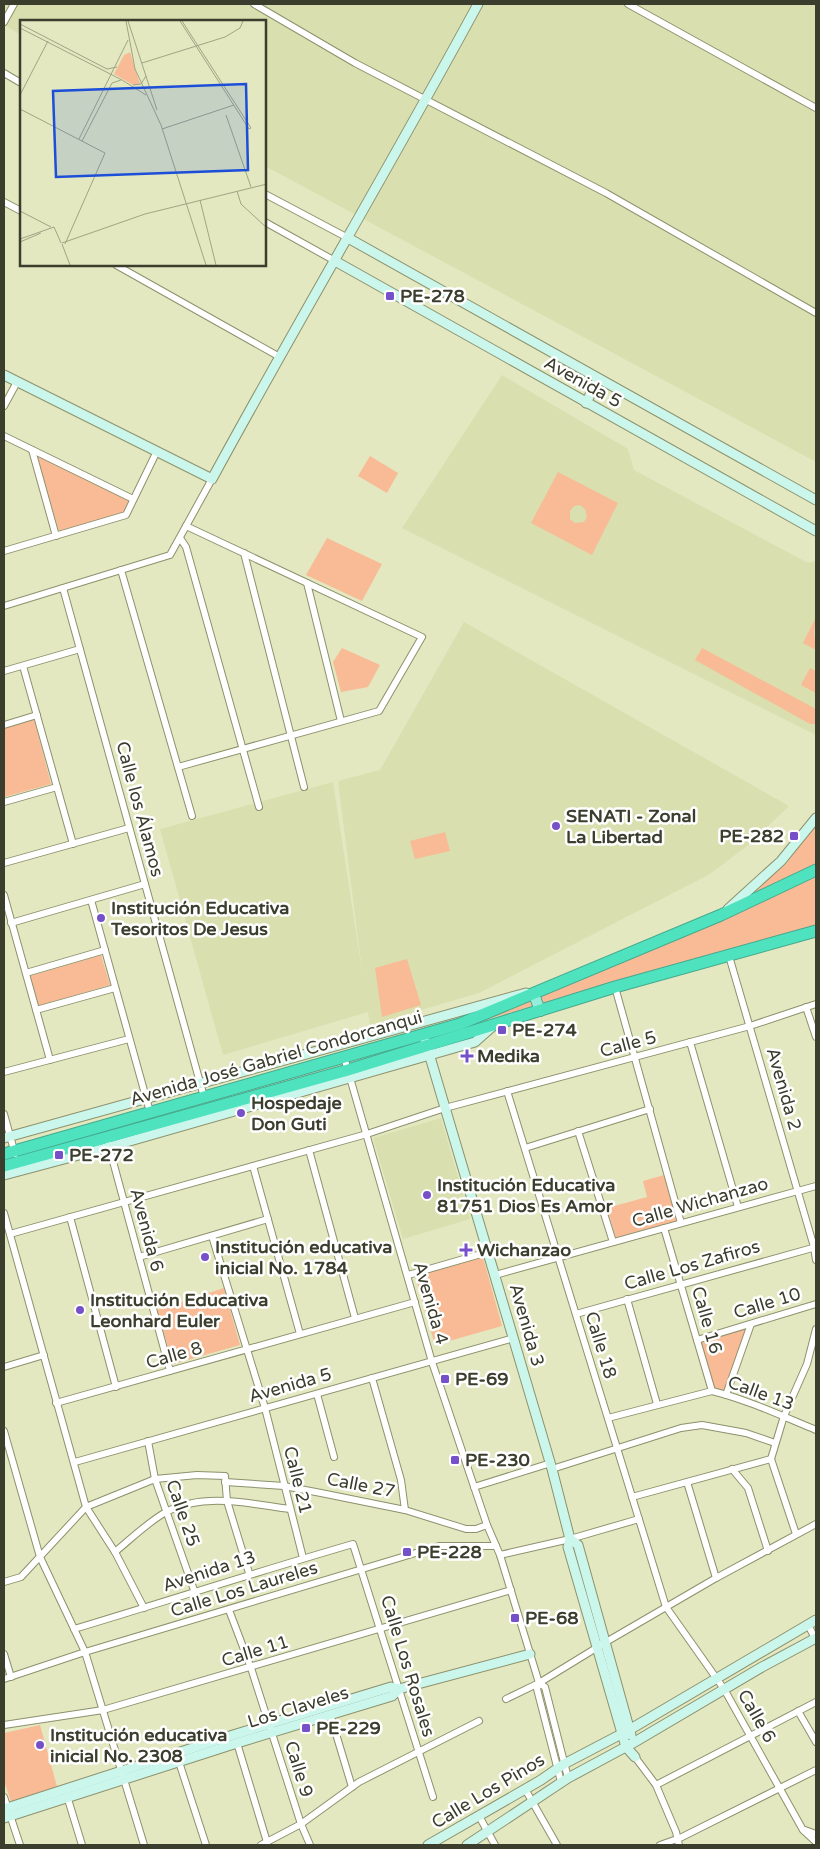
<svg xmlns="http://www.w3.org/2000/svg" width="820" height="1849" font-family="'Varela Round',sans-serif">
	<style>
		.built { fill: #d9dfaf }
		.green { fill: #f8bb95; fill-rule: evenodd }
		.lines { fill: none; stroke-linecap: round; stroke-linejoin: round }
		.street-casing { stroke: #8d916c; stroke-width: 8 }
		.secondary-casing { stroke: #8d916c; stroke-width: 11 }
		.primary-casing { stroke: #47a88c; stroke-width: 12 }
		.highway-casing { stroke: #47a88c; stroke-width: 13 }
		.street { stroke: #fff; stroke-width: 6 }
		.secondary { stroke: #caf6ec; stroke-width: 9 }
		.primary { stroke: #95eed9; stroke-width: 10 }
		.highway { stroke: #4ee2bf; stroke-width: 11 }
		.poi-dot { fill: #7650c9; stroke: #fff; stroke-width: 2 }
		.labels { text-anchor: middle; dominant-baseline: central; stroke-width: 5; stroke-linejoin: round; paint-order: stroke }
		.poi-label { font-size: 18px; font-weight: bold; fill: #3b3d2d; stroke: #fff; text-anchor: start }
		.street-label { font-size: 18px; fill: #3b3d2d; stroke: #fff }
		.inset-road { fill: none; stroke: #a0a485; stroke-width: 1 }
		.view { fill: #1d4ed8; fill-opacity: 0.15; stroke: #1d4ed8; stroke-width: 2.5 }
		.inset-edge { fill: none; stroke: #3b3d2d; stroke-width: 2.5 }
	</style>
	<rect width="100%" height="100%" fill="#e3e8c0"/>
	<g class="built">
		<polygon points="4,4 816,4 816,462 265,166 265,21 21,21 21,35 4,25"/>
		<polygon points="502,375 628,449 634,470 808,563 816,561 816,735 402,528"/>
		<polygon points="464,622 789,806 747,846 710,874 479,993 370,1025 368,1012 223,1055 160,829 333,782 363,978 338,781 380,770"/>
		<polygon points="441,1118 470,1219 403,1239 373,1138"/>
	</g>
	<g class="green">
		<polygon points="36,455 129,500 123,513 59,531"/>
		<polygon points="370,456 398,473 387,493 358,476"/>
		<path d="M558 472 618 503 592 555 531 523ZM580 505 585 509 587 517 584 522 575 523 570 519V511L574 506Z"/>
		<polygon points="327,538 382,564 362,601 306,575"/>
		<polygon points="816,617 814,633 816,650 803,643"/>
		<polygon points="342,648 380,665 368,687 341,692 333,662"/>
		<polygon points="702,648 816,709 816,724 810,724 695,660"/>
		<polygon points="810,668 816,671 816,693 801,685"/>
		<polygon points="34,719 51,784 4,797 4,728"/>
		<polygon points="816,823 816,865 745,899 787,863"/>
		<polygon points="445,832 450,851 415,859 410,841"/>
		<polygon points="816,876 816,925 474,1023"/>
		<polygon points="101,955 110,985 38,1006 30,976"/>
		<polygon points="407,959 421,1005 382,1017 375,968"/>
		<polygon points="664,1175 677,1221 616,1238 607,1208 647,1197 643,1181"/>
		<polygon points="483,1257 502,1326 435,1345 415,1276"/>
		<polygon points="224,1288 240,1345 173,1364 157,1310"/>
		<polygon points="751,1324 726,1395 712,1391 697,1340"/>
		<polygon points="40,1725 58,1790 12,1805 4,1781 4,1733"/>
	</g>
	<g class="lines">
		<defs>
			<g id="street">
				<polyline points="254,4 355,63 606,193 816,313"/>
				<polyline points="628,4 816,108"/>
				<polyline points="4,22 14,4"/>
				<polyline points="4,73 21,83"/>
				<polyline points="265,194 348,238"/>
				<polyline points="4,202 21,211"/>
				<polyline points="265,222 335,261"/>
				<polyline points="116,265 278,356"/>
				<polyline points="4,406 17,382"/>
				<polyline points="4,436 133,499"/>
				<polyline points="32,450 56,536"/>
				<polyline points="180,538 186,547 259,807"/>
				<polyline points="4,551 126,515 157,451"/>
				<polyline points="244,553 304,787"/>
				<polyline points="121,570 192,816"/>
				<polyline points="307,583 341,721"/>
				<polyline points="63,588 204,1097"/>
				<polyline points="4,606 170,555 212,479"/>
				<polyline points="23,666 73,844"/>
				<polyline points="4,671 80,649"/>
				<polyline points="4,725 37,715"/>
				<polyline points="178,767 379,711 422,637 186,526"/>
				<polyline points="4,802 57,787"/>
				<polyline points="4,863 129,828"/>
				<polyline points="4,895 50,1060"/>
				<polyline points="91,900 150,1112"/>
				<polyline points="11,923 145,884"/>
				<polyline points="729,956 814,1247 816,1260"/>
				<polyline points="26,973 105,950"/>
				<polyline points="615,987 681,1223"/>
				<polyline points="806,1007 816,1037"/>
				<polyline points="36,1010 115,988"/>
				<polyline points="690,1042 738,1207"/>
				<polyline points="344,1057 432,1362 487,1525 500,1555 539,1683 537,1689 561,1782"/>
				<polyline points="4,1072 129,1039"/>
				<polyline points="507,1091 666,1607 724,1689 803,1830 816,1842"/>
				<polyline points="4,1114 15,1154"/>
				<polyline points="578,1131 613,1242"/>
				<polyline points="108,1143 170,1371"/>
				<polyline points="525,1148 650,1109"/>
				<polyline points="309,1150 355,1318"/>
				<polyline points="253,1166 300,1334"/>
				<polyline points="4,1213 86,1507 115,1552 144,1608"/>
				<polyline points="70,1217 116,1387"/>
				<polyline points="664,1228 712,1391"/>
				<polyline points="10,1234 367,1134 445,1108 750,1026 816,1004"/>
				<polyline points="212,1236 265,1408 303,1558"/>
				<polyline points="139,1257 268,1219"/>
				<polyline points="408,1275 488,1252"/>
				<polyline points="495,1275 816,1186"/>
				<polyline points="627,1299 657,1404"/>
				<polyline points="576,1314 816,1247"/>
				<polyline points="697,1340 816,1304"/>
				<polyline points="4,1367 44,1355"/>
				<polyline points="372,1378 401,1480 405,1510"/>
				<polyline points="317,1394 334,1457"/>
				<polyline points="726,1395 751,1324"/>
				<polyline points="56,1403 415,1302"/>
				<path d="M608 1418 712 1391C748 1400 782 1416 816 1430"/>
				<polyline points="4,1431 40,1557 85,1652 144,1845"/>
				<polyline points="148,1441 155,1479 195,1593"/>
				<polyline points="771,1459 784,1416 807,1364 816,1329"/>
				<polyline points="771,1459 796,1534"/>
				<polyline points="75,1462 514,1338"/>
				<polyline points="552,1469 681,1428 702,1425 746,1433 775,1443"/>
				<polyline points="732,1469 748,1488 768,1551"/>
				<polyline points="225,1482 284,1486 321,1493 405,1510 466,1529 476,1529 487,1525"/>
				<polyline points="687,1482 716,1578"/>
				<polyline points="474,1487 551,1463"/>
				<polyline points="632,1497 771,1459"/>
				<path d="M115 1552C132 1538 148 1522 166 1512 204 1492 251 1504 290 1509"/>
				<polyline points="500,1555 570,1539 639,1519"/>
				<polyline points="4,1582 21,1577 86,1507 155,1479 197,1475 225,1476 227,1501 249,1573"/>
				<polyline points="229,1610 251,1668 301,1824 310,1845"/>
				<polyline points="808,1625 816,1640"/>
				<path d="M74 1629C167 1601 260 1571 353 1544L433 1797"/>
				<polyline points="4,1654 11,1677"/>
				<polyline points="4,1679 85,1652 439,1546 496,1546"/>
				<polyline points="539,1683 545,1687 568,1778"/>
				<polyline points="506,1699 539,1683 606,1642 716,1578 816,1524"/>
				<polyline points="798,1711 816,1742"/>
				<polyline points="330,1714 352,1787"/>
				<polyline points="4,1725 103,1710 511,1590"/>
				<polyline points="237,1743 267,1842"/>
				<polyline points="635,1757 656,1785 676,1832 679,1845"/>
				<polyline points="179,1762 206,1845"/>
				<polyline points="656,1785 816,1702"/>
				<polyline points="525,1789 557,1845"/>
				<polyline points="67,1796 82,1845"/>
				<polyline points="4,1797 20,1845"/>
				<polyline points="479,1816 495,1845"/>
				<polyline points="805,1830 816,1834"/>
				<polyline points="261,1845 301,1824 359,1782 479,1721"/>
				<polyline points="660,1845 680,1838 816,1770"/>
			</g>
			<g id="secondary">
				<polyline points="348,238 816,500"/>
				<polyline points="335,261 816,531"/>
				<path d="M4 375 212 479C299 319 392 163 478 4"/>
				<polyline points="586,403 598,379"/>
				<polyline points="728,909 781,861 816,818"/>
				<polyline points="425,1040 552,1469 570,1539 568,1547 626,1747 635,1757"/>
				<polyline points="4,1138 526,993"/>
				<polyline points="4,1175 109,1147 475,1042 492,1027"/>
				<polyline points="570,1539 578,1545 631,1735"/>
				<polyline points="4,1809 233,1735 391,1687 399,1689"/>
				<polyline points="4,1818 237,1743 392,1696 399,1689 530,1654"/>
				<polyline points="428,1845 541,1780 564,1764 629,1730 816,1620"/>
				<polyline points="467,1845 568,1778 633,1743 762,1667 816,1638"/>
			</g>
			<polyline id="primary" points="534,994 540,1011"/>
			<g id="highway">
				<polyline points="4,1154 460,1024 721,915 816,870"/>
				<polyline points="4,1166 348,1070 615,987 816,931"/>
			</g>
		</defs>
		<use href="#street" class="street-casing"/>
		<use href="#secondary" class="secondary-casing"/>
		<use href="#primary" class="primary-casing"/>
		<use href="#highway" class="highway-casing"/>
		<use href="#street" class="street"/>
		<use href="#secondary" class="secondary"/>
		<use href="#primary" class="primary"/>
		<use href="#highway" class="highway"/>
	</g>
	<g class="poi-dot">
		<rect x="385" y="291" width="10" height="10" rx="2.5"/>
		<circle cx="556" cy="826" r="5"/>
		<rect x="789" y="831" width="10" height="10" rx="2.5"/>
		<circle cx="101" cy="918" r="5"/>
		<rect x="497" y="1025" width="10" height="10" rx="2.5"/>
		<path d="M464.5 1048.5h5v5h5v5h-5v5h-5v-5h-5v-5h5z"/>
		<circle cx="241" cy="1113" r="5"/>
		<rect x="54" y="1150" width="10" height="10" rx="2.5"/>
		<circle cx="427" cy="1195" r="5"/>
		<path d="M463.5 1242.5h5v5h5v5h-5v5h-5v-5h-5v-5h5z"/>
		<circle cx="205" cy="1257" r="5"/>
		<circle cx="80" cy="1310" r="5"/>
		<rect x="440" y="1374" width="10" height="10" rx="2.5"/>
		<rect x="450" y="1455" width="10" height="10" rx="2.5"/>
		<rect x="402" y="1547" width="10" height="10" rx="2.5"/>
		<rect x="510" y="1613" width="10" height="10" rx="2.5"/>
		<rect x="301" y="1723" width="10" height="10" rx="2.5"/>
		<circle cx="40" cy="1745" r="5"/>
	</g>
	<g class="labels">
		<g class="poi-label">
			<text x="400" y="296">PE-278</text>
			<text x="566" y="816">SENATI - Zonal<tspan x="566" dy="21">La Libertad</tspan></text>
			<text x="784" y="836" text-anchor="end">PE-282</text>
			<text x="111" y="908">Institución Educativa<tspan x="111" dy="21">Tesoritos De Jesus</tspan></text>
			<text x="512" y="1030">PE-274</text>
			<text x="477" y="1056">Medika</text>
			<text x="251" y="1103">Hospedaje<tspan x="251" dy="21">Don Guti</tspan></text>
			<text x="69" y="1155">PE-272</text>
			<text x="437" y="1185">Institución Educativa<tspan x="437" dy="21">81751 Dios Es Amor</tspan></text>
			<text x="215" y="1247">Institución educativa<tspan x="215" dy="21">inicial No. 1784</tspan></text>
			<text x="477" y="1250">Wichanzao</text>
			<text x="90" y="1300">Institución Educativa<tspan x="90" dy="21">Leonhard Euler</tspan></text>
			<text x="455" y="1379">PE-69</text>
			<text x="465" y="1460">PE-230</text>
			<text x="417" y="1552">PE-228</text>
			<text x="525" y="1618">PE-68</text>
			<text x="316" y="1728">PE-229</text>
			<text x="50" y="1735">Institución educativa<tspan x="50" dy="21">inicial No. 2308</tspan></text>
		</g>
		<g class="street-label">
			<text transform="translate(583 382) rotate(29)">Avenida 5</text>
			<text transform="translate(140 809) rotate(75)">Calle los Álamos</text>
			<text transform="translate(628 1044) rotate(-15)">Calle 5</text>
			<text transform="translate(276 1058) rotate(-16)">Avenida José Gabriel Condorcanqui</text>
			<text transform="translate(784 1089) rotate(74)">Avenida 2</text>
			<text transform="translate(700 1202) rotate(-16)">Calle Wichanzao</text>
			<text transform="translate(147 1230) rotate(75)">Avenida 6</text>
			<text transform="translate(692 1265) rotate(-16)">Calle Los Zafiros</text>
			<text transform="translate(431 1303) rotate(74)">Avenida 4</text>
			<text transform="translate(767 1303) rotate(-17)">Calle 10</text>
			<text transform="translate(707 1320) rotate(74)">Calle 16</text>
			<text transform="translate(527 1325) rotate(74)">Avenida 3</text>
			<text transform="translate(601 1345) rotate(73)">Calle 18</text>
			<text transform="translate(174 1355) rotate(-16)">Calle 8</text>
			<text transform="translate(290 1385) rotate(-16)">Avenida 5</text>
			<text transform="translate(761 1393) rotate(20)">Calle 13</text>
			<text transform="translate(298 1480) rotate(76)">Calle 21</text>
			<text transform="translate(361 1485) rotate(11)">Calle 27</text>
			<text transform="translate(183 1513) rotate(71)">Calle 25</text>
			<text transform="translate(209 1571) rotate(-18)">Avenida 13</text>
			<text transform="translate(244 1589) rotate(-17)">Calle Los Laureles</text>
			<text transform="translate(255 1651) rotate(-17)">Calle 11</text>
			<text transform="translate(408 1666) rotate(73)">Calle Los Rosales</text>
			<text transform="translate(298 1707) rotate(-17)">Los Claveles</text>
			<text transform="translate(757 1716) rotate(60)">Calle 6</text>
			<text transform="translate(299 1769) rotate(73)">Calle 9</text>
			<text transform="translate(488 1791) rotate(-31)">Calle Los Pinos</text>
		</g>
	</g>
	<g transform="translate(20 20)">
		<rect width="246" height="246" fill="#e3e8c0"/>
		<path d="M110 32 120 64 113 65 94 54 104 35Z" fill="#f8bb95"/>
		<path class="inset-road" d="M106 1 115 49 141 105 186 245M108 1 137 90M160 1 229 109 231 108 162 1M0 4 87 49 97 47M0 8 102 60 126 75M122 43 205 17 220 8 223 1M113 65 121 64 126 56M0 75 28 21M0 89 85 133 45 224M206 95 231 167M142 109 214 85M59 119 108 20M62 121 92 63 101 60M217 171 221 184 247 208M180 180 196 245M0 191 31 207M0 219 34 207 41 223M0 222 21 213M42 223 125 194 247 164M42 224 50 245"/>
		<path class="view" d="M226 64 228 150 36 157 33 71Z"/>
		<rect width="246" height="246" class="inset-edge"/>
	</g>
	<rect width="820" height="1849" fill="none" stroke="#3b3d2d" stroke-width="10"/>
</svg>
